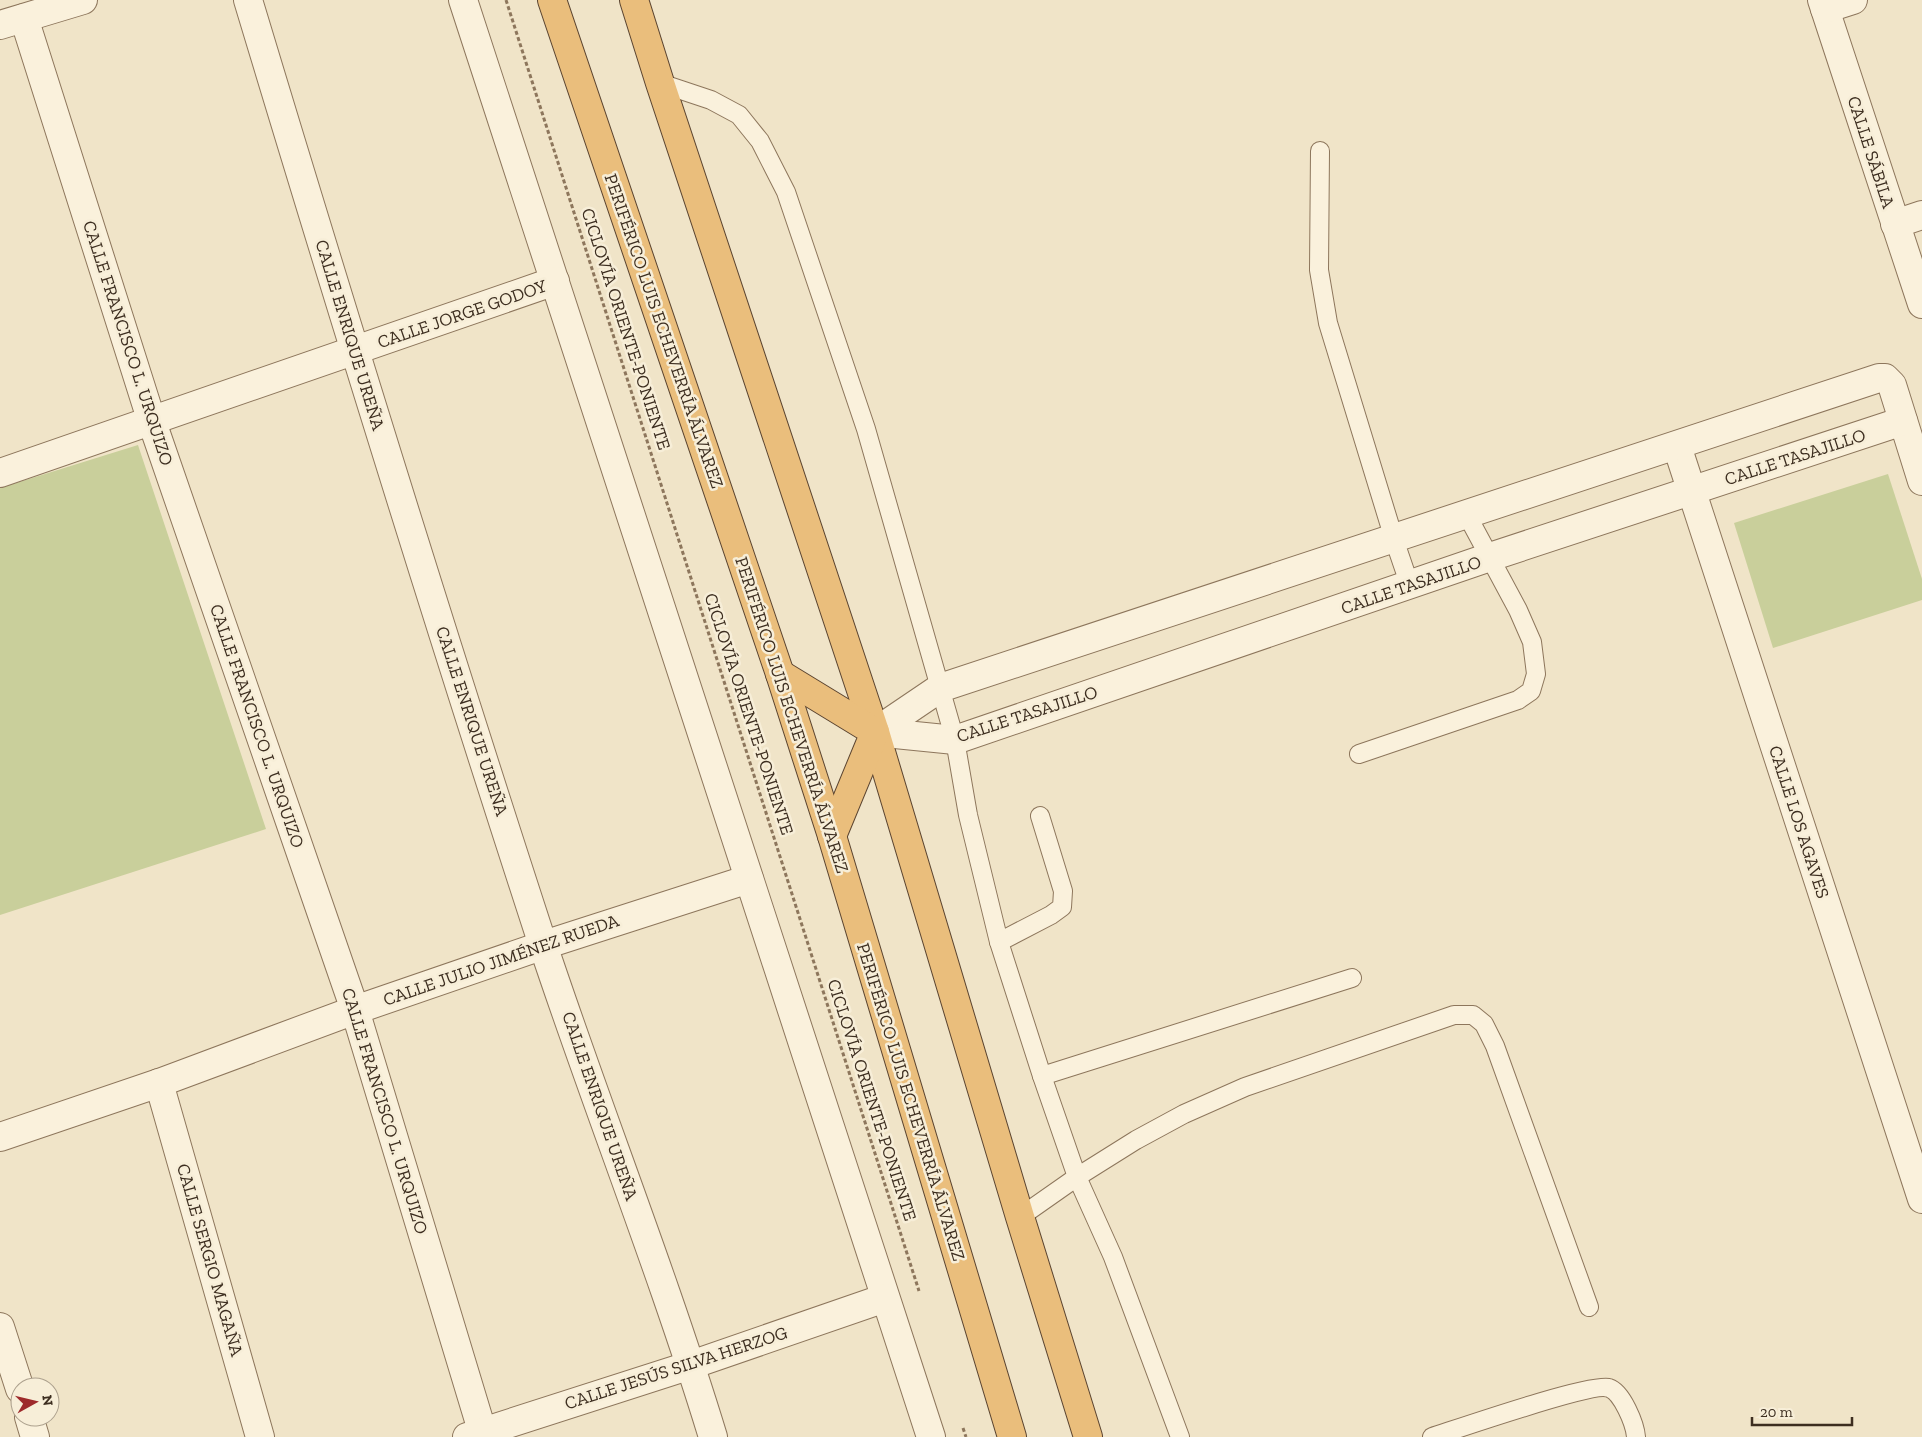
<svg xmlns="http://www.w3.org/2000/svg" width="1922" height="1437" font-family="'Zilla Slab',serif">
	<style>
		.green { fill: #c9cf9b }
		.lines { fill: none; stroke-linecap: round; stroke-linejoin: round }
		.service-casing { stroke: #8d765c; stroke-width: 20 }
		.minor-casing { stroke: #8d765c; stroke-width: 30 }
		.trunk-casing { stroke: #5b4430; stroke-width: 30 }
		.path { stroke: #8d765c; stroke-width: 3; stroke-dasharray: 4 2.5; stroke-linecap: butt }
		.service { stroke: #faf1dc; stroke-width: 18 }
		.minor { stroke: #faf1dc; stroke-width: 28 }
		.trunk { stroke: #eabe7c; stroke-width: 28 }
		.labels { text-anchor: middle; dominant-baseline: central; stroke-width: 5; stroke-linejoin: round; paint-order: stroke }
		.street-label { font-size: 18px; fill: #3d2e20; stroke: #f7eed8 }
	</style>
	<rect width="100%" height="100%" fill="#f0e4c8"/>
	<g class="green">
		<polygon points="138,445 266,829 0,915 0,488"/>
		<polygon points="1888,474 1922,579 1922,600 1773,648 1734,523"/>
	</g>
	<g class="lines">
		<defs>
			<g id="service">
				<polyline points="660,83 711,100 739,115 760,141 786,192 866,429 955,740 968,815 999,942 1042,1076 1077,1177 1113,1257 1180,1437"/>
				<polyline points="1320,151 1319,270 1328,323 1394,539 1410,586"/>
				<polyline points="1359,754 1518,700 1531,691 1536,674 1532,642 1518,610 1467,515"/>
				<polyline points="999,942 1051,915 1062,907 1063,891 1040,816"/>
				<polyline points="1042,1076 1352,978"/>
				<polyline points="1020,1217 1077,1177 1136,1140 1184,1114 1245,1087 1454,1015 1473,1015 1484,1024 1495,1046 1589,1307"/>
				<path d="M1432 1437C1457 1429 1593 1382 1609 1388 1622 1392 1635 1424 1636 1437"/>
			</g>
			<g id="minor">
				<path d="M248 0C343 315 440 629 542 942 597 1108 662 1270 713 1437"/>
				<polyline points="463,0 931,1437"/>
				<polyline points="1822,0 1922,304"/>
				<polyline points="1825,9 1853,0"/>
				<polyline points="24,18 152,422 355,1010 484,1437"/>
				<polyline points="0,25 83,0"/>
				<polyline points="1895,224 1922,215"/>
				<polyline points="1677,446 1922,1199"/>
				<polyline points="0,473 555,281"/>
				<polyline points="875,732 940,688 1879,378 1885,378 1892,385 1922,481"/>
				<polyline points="875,732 955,740 1490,557 1903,421"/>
				<polyline points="159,1083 260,1437"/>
				<polyline points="0,1137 159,1083 355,1010 544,945 749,879"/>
				<polyline points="0,1327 20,1389"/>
				<polyline points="29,1417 35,1437"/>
				<polyline points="467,1437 691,1365 885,1298"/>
			</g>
			<g id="trunk">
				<polyline points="552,0 780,674 832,836 1012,1437"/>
				<polyline points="634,0 660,83 875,732 1020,1217 1088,1437"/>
				<polyline points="780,674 875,732 832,836"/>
			</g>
		</defs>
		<use href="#service" class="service-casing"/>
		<use href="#minor" class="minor-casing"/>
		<use href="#trunk" class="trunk-casing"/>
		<g class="path">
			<polyline points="506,0 919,1291"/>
			<polyline points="963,1428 966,1437"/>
		</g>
		<use href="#service" class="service"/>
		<use href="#minor" class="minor"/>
		<use href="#trunk" class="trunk"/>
	</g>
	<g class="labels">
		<g class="street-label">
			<text transform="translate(1871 152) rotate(72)">CALLE SÁBILA</text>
			<text transform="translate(462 314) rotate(-19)">CALLE JORGE GODOY</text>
			<text transform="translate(626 329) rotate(72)">CICLOVÍA ORIENTE-PONIENTE</text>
			<text transform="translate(664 331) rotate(71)">PERIFÉRICO LUIS ECHEVERRÍA ÁLVAREZ</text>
			<text transform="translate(350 335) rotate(73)">CALLE ENRIQUE UREÑA</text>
			<text transform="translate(128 343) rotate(72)">CALLE FRANCISCO L. URQUIZO</text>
			<text transform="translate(1795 457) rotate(-18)">CALLE TASAJILLO</text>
			<text transform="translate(1411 585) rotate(-19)">CALLE TASAJILLO</text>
			<text transform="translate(749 714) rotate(72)">CICLOVÍA ORIENTE-PONIENTE</text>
			<text transform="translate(1027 714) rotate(-18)">CALLE TASAJILLO</text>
			<text transform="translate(792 715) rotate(72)">PERIFÉRICO LUIS ECHEVERRÍA ÁLVAREZ</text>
			<text transform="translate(472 721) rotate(72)">CALLE ENRIQUE UREÑA</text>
			<text transform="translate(257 726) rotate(71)">CALLE FRANCISCO L. URQUIZO</text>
			<text transform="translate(1799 822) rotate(72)">CALLE LOS AGAVES</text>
			<text transform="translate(501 960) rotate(-19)">CALLE JULIO JIMÉNEZ RUEDA</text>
			<text transform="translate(872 1100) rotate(72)">CICLOVÍA ORIENTE-PONIENTE</text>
			<text transform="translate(911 1102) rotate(73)">PERIFÉRICO LUIS ECHEVERRÍA ÁLVAREZ</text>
			<text transform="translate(600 1106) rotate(71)">CALLE ENRIQUE UREÑA</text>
			<text transform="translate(385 1111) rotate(73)">CALLE FRANCISCO L. URQUIZO</text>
			<text transform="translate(210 1260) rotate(74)">CALLE SERGIO MAGAÑA</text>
			<text transform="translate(676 1368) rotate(-18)">CALLE JESÚS SILVA HERZOG</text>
		</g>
	</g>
	<g transform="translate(35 1402) rotate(82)"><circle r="24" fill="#f7eed8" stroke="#ada18e"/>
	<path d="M0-4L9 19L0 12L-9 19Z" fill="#9e2a2b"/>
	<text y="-8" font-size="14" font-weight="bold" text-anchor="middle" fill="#3d2e20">N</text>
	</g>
	<path d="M1752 1417v8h100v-8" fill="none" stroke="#3d2e20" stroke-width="2.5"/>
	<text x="1760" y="1417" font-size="15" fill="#3d2e20" stroke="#f7eed8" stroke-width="4" paint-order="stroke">20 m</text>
</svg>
